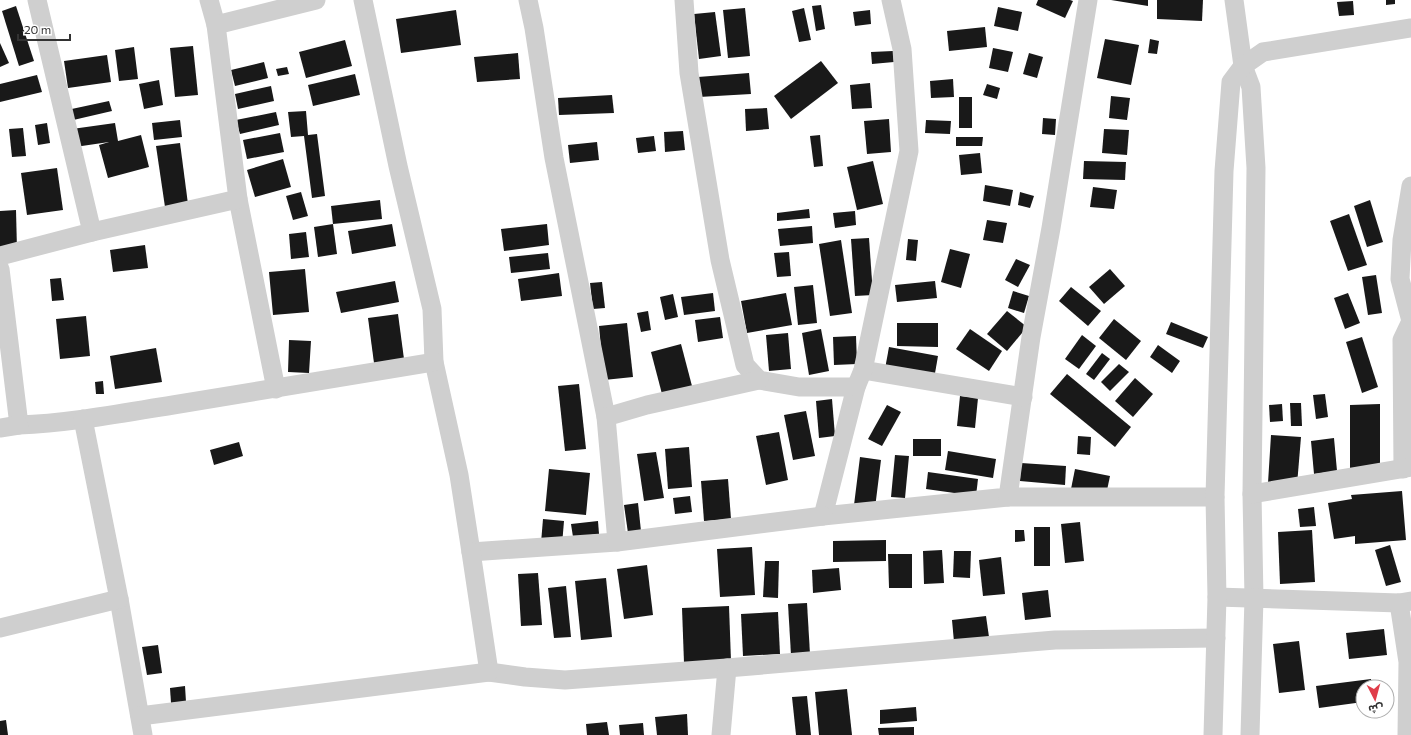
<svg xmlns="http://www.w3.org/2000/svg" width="1411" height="735" font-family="Commissioner,'Noto Sans Arabic',sans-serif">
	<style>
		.building { fill: #191919 }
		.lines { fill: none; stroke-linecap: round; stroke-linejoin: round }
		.minor { stroke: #cfcfcf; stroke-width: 19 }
	</style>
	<rect width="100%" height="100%" fill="#fff"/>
	<g class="building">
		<polygon points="1038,0 1070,0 1073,1 1065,18 1036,5"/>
		<polygon points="1111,0 1148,0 1148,6"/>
		<polygon points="1157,0 1203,0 1202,21 1157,19"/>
		<polygon points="1386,0 1395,0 1395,4 1386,5"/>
		<polygon points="1353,1 1354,15 1339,16 1337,2"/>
		<polygon points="821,5 825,29 816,31 812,6"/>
		<polygon points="16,6 34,61 19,66 2,11"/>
		<polygon points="998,7 1022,12 1018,31 994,26"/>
		<polygon points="745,8 750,56 728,58 723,10"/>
		<polygon points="804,8 811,40 799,42 792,11"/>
		<polygon points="456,10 461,45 401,53 396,19"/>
		<polygon points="870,10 871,24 855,26 853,12"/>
		<polygon points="715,12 721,56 699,59 694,14"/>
		<polygon points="985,27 987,47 949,51 947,31"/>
		<polygon points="1105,39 1139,45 1131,85 1097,78"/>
		<polygon points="1150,39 1159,41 1157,54 1148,53"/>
		<polygon points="345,40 352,66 306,78 299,52"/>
		<polygon points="0,43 9,63 0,67"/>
		<polygon points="193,46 198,95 175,97 170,48"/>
		<polygon points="134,47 138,79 119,81 115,50"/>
		<polygon points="993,48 1013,52 1008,72 989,68"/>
		<polygon points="893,51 894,62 872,64 871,52"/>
		<polygon points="518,53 520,79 477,82 474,57"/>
		<polygon points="1029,53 1043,57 1037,78 1023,74"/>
		<polygon points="107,55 111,82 68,88 64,61"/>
		<polygon points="821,61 838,83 791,119 774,96"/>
		<polygon points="264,62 268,78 235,86 231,70"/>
		<polygon points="287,67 289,74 278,76 276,69"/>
		<polygon points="749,73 751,94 699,97 698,77"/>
		<polygon points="355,74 360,95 313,106 308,85"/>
		<polygon points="37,75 42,92 0,102 0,84"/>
		<polygon points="953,79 954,97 931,98 930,81"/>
		<polygon points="159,80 163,105 144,109 139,84"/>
		<polygon points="870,83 872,108 852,109 850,85"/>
		<polygon points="987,84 1000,88 997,99 983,95"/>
		<polygon points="271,86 274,101 238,109 235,94"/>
		<polygon points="612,95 614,113 559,115 558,98"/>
		<polygon points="1111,96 1130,98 1127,120 1109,118"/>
		<rect x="959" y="97" width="13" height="31"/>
		<polygon points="109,101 112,111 69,121 67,110"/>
		<polygon points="767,108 769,129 746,131 745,109"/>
		<polygon points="306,111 308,135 317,134 325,196 312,198 304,136 291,137 288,112"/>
		<polygon points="276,112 279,125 240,134 236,120"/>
		<polygon points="1043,118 1056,119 1055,135 1042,134"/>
		<polygon points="889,119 891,152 867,154 864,121"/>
		<polygon points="180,120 182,137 154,140 152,123"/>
		<polygon points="926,120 951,121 950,134 925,133"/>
		<polygon points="47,123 50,143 38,145 35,125"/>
		<polygon points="115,123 118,141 141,135 149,167 108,178 99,145 109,142 75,147 72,129"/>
		<polygon points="23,128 26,156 12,157 9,129"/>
		<polygon points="1104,129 1129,130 1127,155 1102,153"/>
		<polygon points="683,131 685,150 665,152 664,132"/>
		<polygon points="280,133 284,152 247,159 243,140"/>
		<polygon points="820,135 823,166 814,167 810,136"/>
		<polygon points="654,136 656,151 638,153 636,138"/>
		<polygon points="956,137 983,137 982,146 956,146"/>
		<polygon points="597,142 599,160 570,163 568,145"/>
		<polygon points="180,143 188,204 165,207 156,146"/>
		<polygon points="980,153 982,173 961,175 959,155"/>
		<polygon points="283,159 291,187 255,197 247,170"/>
		<polygon points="873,161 883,204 857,210 847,167"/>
		<polygon points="1084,161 1126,162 1125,180 1083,179"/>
		<polygon points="57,168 63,210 27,215 21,173"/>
		<polygon points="985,185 1013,190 1010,206 983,201"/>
		<polygon points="1093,187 1117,190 1114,209 1090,207"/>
		<polygon points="301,192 308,216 293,220 286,196"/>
		<polygon points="1020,192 1034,196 1030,208 1018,205"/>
		<polygon points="380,200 382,219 333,224 331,206"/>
		<polygon points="1370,200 1383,242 1367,247 1354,206"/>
		<polygon points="809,209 810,218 777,221 777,213"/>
		<polygon points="16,210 17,250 0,250 0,211"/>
		<polygon points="855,211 856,225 835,228 833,213"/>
		<polygon points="1349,214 1367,265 1348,271 1330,221"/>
		<polygon points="987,220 1007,223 1003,243 983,240"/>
		<polygon points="333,224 337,254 318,257 314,227"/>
		<polygon points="392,224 396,246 352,254 348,231"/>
		<polygon points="547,224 549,245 504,251 501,229"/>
		<polygon points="812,226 813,243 780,246 778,229"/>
		<polygon points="306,232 309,257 291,259 289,234"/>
		<polygon points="869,238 873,295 855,296 851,239"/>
		<polygon points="908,239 918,240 916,261 906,260"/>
		<polygon points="841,240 852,313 830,316 819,244"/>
		<polygon points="145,245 148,268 113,272 110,250"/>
		<polygon points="950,249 970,254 961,288 941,282"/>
		<polygon points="789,252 791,276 777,277 774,253"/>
		<polygon points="548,253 550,269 511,273 509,257"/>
		<polygon points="1016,259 1030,265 1018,287 1005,280"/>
		<polygon points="305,269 309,312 273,315 269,272"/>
		<polygon points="1110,269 1125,286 1104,304 1089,287"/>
		<polygon points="559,273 562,296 521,301 518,279"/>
		<polygon points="1376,275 1382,313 1368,315 1362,277"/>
		<polygon points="61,278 64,300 52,301 50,279"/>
		<polygon points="395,281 399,302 341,313 336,292"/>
		<polygon points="935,281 937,298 897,302 895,285"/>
		<polygon points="602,282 605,308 593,309 590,283"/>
		<polygon points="813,285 817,323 798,325 794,287"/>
		<polygon points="1071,287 1101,311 1088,326 1059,301"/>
		<polygon points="1013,291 1029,296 1024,313 1008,308"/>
		<polygon points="713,293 715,311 684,315 681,297"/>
		<polygon points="786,293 792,325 747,333 741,301"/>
		<polygon points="1348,293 1360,323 1345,329 1334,298"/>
		<polygon points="673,294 678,317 665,320 660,297"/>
		<polygon points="648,311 651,330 641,332 637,313"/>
		<polygon points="1007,311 1027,327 1007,351 987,334"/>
		<polygon points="398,314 404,359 374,363 368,318"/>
		<polygon points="86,316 90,356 60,359 56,319"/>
		<polygon points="720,317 723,338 698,342 695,320"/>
		<polygon points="1114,319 1141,341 1126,360 1099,338"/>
		<polygon points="1171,322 1208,337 1203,348 1166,334"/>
		<polygon points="627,323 633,377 604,380 599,326"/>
		<polygon points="897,323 938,323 938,347 897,346"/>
		<polygon points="821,329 829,371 809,375 802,333"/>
		<polygon points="970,329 1002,351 989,371 956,349"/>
		<polygon points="788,333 791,369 769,371 766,335"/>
		<polygon points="1082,335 1096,346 1079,369 1065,359"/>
		<polygon points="856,336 857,364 834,365 833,337"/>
		<polygon points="1362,337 1378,387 1362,393 1346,342"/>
		<polygon points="289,340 311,341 309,373 288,372"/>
		<polygon points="681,344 692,386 662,394 651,352"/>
		<polygon points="1158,345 1180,361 1172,373 1150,357"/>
		<polygon points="889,347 938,356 934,379 885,369"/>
		<polygon points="156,348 162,382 115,389 110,356"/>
		<polygon points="1102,353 1110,359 1094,380 1086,374"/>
		<polygon points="1119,364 1129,372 1110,391 1101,382"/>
		<polygon points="1067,374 1131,427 1115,447 1050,394"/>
		<polygon points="1135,378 1153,394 1133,417 1115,401"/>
		<polygon points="103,381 104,394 96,394 95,382"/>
		<polygon points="579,384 586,449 565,451 558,386"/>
		<polygon points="1325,394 1328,417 1316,419 1313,395"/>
		<polygon points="960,396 978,398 975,428 957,426"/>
		<polygon points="832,399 835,436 819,438 816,401"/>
		<polygon points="1290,403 1301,403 1302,426 1291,426"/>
		<polygon points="1282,404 1283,421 1270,422 1269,405"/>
		<polygon points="1380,404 1380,469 1350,469 1350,405"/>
		<polygon points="887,405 901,412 882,446 868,439"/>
		<polygon points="806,411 815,456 793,460 784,415"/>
		<polygon points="779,432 788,480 766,485 756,436"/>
		<polygon points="1271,435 1301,437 1297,485 1268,483"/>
		<polygon points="1078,436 1091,437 1090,455 1077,454"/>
		<polygon points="1334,438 1337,471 1314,474 1311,441"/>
		<rect x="913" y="439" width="28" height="17"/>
		<polygon points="239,442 243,456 214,465 210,450"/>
		<polygon points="689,447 692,487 668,489 665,449"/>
		<polygon points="948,451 996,459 993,478 945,470"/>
		<polygon points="656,452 664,498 644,501 637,454"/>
		<polygon points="895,455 909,456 905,498 891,497"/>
		<polygon points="860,457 881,460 875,508 854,505"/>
		<polygon points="1021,463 1066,466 1065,485 1020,481"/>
		<polygon points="549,469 590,473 586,515 545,511"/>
		<polygon points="1075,469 1110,476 1106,495 1071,489"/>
		<polygon points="928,472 978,479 976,496 926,489"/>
		<polygon points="728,479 731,519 704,521 701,481"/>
		<polygon points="1402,491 1406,540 1355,544 1355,536 1334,539 1328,503 1352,499 1351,495"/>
		<polygon points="690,496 692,512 675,514 673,498"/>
		<polygon points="638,503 641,531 628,533 624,505"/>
		<polygon points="1314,507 1316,526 1300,527 1298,509"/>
		<polygon points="543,519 564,521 562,545 541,543"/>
		<polygon points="598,521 599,534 573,537 571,524"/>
		<polygon points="1080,522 1084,561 1065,563 1061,524"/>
		<rect x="1034" y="527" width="16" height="39"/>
		<polygon points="1015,530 1024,530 1025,541 1015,542"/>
		<polygon points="1312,530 1315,582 1280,584 1278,532"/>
		<polygon points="886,540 886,561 833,562 833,541"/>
		<polygon points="1390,545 1401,582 1386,586 1375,550"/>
		<polygon points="752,547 755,595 720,597 717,549"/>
		<polygon points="942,550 944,583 924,584 923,551"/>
		<polygon points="954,551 971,551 970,578 953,577"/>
		<polygon points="888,554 912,554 912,588 889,588"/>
		<polygon points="1001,557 1005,594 983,596 979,560"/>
		<polygon points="765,561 779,561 778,598 763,597"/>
		<polygon points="647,565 653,615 624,619 617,569"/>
		<polygon points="839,568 841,590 813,593 812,570"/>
		<polygon points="538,573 542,625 521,626 518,574"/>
		<polygon points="606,578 612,637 581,640 575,581"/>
		<polygon points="566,586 571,637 554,638 548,588"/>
		<polygon points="1048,590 1051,617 1025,620 1022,593"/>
		<polygon points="807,603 810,654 791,655 788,604"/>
		<polygon points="729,606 731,661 684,663 682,608"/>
		<polygon points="778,612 780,654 743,656 741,614"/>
		<polygon points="986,616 989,637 954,642 952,620"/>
		<polygon points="1384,629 1387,655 1349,659 1346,633"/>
		<polygon points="1299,641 1305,690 1279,693 1273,644"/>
		<polygon points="158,645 162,673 147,675 142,647"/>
		<polygon points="1371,679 1372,687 1363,687 1363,702 1319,708 1316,686"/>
		<polygon points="185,686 186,702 171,703 170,688"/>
		<polygon points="847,689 852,735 819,735 815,692"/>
		<polygon points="807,696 811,735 796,735 792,697"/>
		<polygon points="916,707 917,721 880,724 880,710"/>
		<polygon points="687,714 688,735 657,735 655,717"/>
		<polygon points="6,720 8,735 0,735 0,721"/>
		<polygon points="607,722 609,735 587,735 586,724"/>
		<polygon points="643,723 644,735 620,735 619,725"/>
		<polygon points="914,727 914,735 879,735 878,728"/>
	</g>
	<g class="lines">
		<g class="minor">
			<polyline points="209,0 216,25"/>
			<polyline points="363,0 398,166 432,309 434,362 459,475 471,552 617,542"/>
			<polyline points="528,0 534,28 554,158 606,417"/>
			<polyline points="684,0 689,73 720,260 745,365 759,380 799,387 856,387 823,516 1008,497 1031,337 1051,228 1088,0"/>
			<polyline points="1234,0 1243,66 1251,87 1256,168 1252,494 1254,598 1250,735"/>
			<polyline points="1411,186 1402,240 1400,279 1411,321"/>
			<polyline points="238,199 276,389"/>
			<polyline points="92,232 238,199 216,25 316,0"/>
			<polyline points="0,256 92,232 37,0"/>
			<path d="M0 269 19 425C71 423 122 413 173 405 260 391 347 377 434 362"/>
			<polyline points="863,370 1023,397"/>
			<polyline points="759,380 647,405 606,417 617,542 823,516"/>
			<polyline points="856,387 863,370 909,151 902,49 891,0"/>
			<polyline points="83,419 119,599 143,735"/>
			<polyline points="0,428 19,425"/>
			<polyline points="1403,469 1402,340 1411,321"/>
			<polyline points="1252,494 1411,467"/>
			<polyline points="1008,497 1215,497"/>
			<polyline points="471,552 489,672 525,677 565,680 727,668 1055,640 1216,638"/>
			<polyline points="1217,597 1399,603 1411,601"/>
			<polyline points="1399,603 1408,662 1407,735"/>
			<polyline points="0,628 119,599"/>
			<polyline points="140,716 489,672"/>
			<polyline points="721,735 727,668"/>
			<polyline points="1213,735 1217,597 1215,497 1224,171 1231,82 1243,66 1263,52 1411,28"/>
		</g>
	</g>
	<g transform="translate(1375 699) rotate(174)"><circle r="19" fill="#ffffff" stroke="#adadad"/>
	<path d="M0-3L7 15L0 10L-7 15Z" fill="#e03d4a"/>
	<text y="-6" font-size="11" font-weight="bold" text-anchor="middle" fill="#323232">ش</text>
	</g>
	<path d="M18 34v6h52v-6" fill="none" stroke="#323232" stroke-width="2"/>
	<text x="24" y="34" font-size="12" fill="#323232" stroke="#ffffff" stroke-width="3" paint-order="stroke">20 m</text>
</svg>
